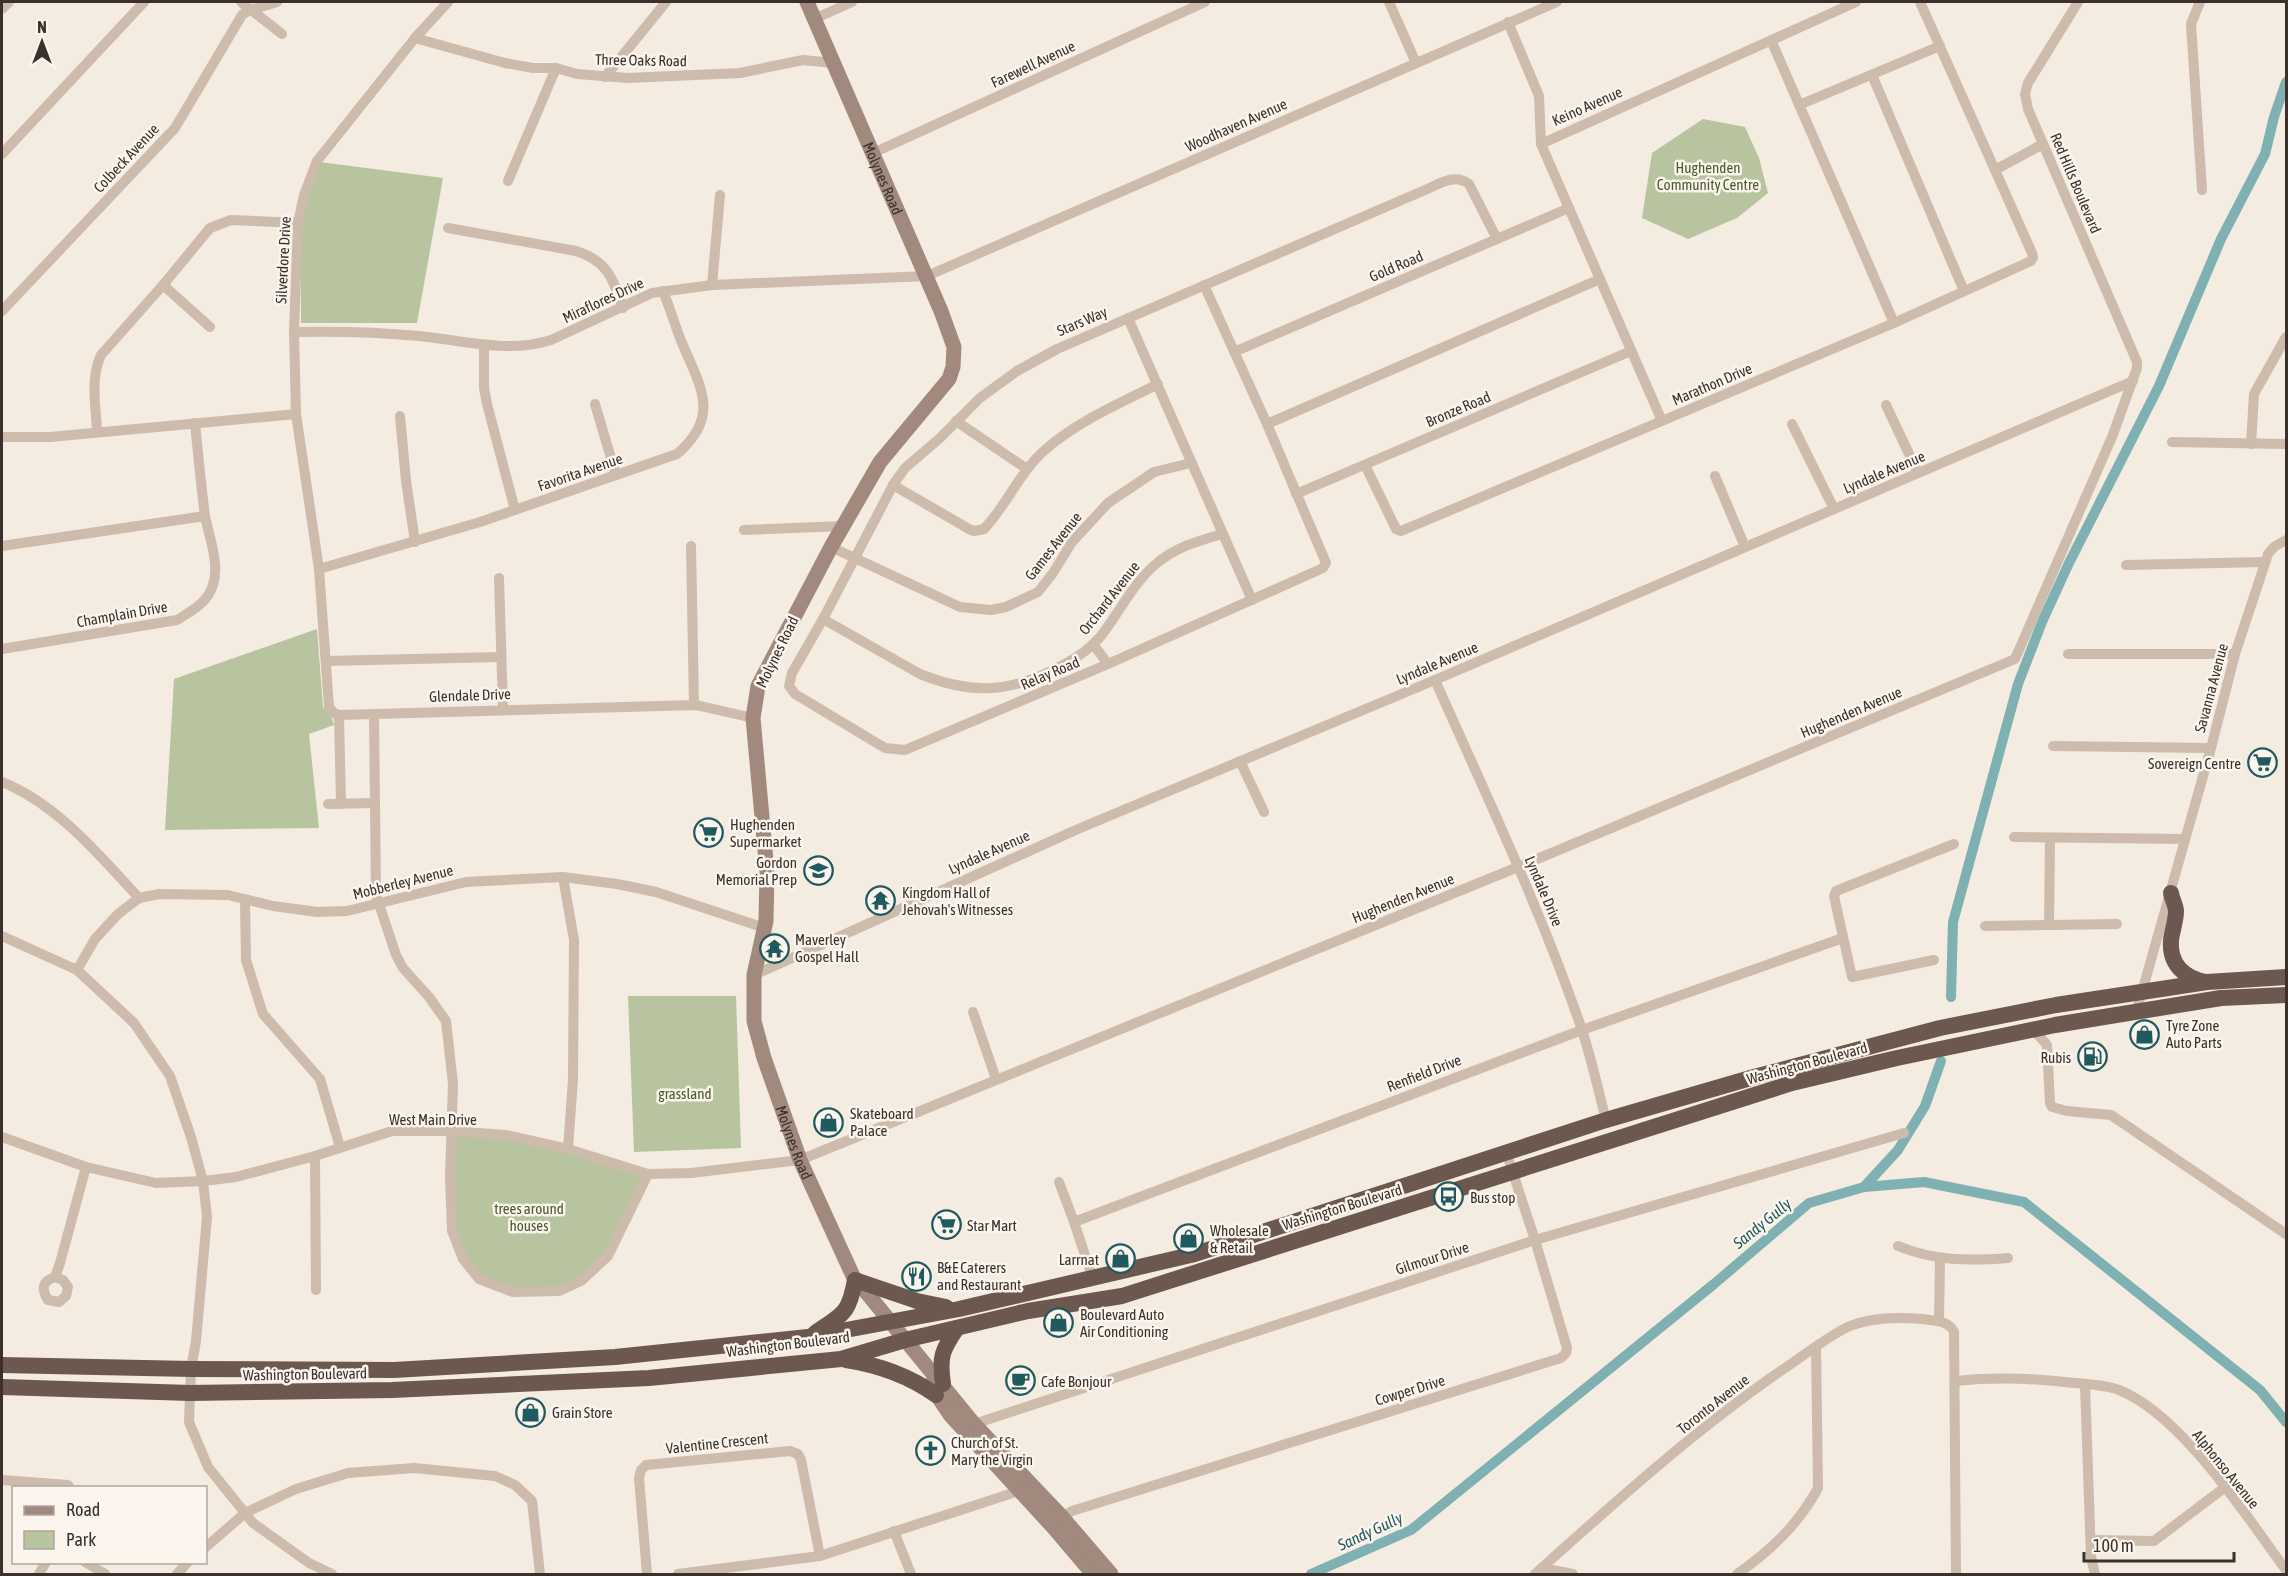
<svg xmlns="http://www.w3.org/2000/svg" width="2288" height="1576" font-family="'Asap Condensed',sans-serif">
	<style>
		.green { fill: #b8c4a0 }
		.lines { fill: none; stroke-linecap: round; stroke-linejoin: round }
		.canal { stroke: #7fb0b2; stroke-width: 10 }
		.minor { stroke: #cdbbac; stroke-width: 10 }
		.secondary { stroke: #a18a7d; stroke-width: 15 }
		.trunk { stroke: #6c584f; stroke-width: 16 }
		.labels { text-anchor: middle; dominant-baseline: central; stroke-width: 5; stroke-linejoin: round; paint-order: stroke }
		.street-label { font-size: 15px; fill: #3b302b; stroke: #fbf5ee }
		.park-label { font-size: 15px; fill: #4a5a2e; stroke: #fbf5ee }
		.poi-label { font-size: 15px; fill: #3b302b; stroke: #fbf5ee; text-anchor: start }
		.water-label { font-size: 16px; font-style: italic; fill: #1f5a5e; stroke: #fbf5ee }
	</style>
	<rect width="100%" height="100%" fill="#f4ebe1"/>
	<g class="green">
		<polygon points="1703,119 1745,127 1759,158 1768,193 1737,218 1688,239 1642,218 1652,153"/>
		<polygon points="320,162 443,178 417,323 301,323 301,224 308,196"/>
		<polygon points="317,629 323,707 332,718 334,725 309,734 319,828 165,830 174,679"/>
		<polygon points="628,996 736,996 741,1148 634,1152"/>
		<polygon points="455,1133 506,1135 648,1174 608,1256 559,1291 513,1292 479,1279 452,1231"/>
	</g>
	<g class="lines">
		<g class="canal">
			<polyline points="1951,997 1953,922 2018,684 2042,622 2069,563 2159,386 2221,239 2265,154 2274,117 2286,82"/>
			<polyline points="1864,1187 1898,1150 1925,1106 1941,1061"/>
			<polyline points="1311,1574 1411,1530 1714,1284 1809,1203 1864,1187 1924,1182 2024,1202 2260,1390 2286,1422"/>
		</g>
		<g class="minor">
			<polyline points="241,2 282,34"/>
			<polyline points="448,2 415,38 317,161 304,195 298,223 294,332 296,414 319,569 329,707 334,713 339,715 696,705 753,718"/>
			<polyline points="1389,2 1416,63"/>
			<polyline points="2200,2 2191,24 2202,190"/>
			<polyline points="2,9 9,2"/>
			<polyline points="814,19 852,2"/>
			<polyline points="1508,22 1539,96 1541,144 1662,421"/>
			<polyline points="415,38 505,63 533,68 556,68 577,74 628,78 740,73 803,60 833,63"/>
			<polyline points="1771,40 1894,323"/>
			<polyline points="1872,75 1964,291"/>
			<polyline points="605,77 666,2"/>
			<polyline points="1799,105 1940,46"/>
			<polyline points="1541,144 1856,2"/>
			<polyline points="873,153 1205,2"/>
			<polyline points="2,154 144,2"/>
			<polyline points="1995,170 2043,144"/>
			<polyline points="508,181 556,68"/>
			<path d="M448 228 576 251C608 261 613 279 623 308"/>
			<polyline points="163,285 210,327"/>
			<polyline points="712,285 720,195"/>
			<path d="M1204 285 1267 424 1326 563 1323 568 1108 664 905 750 885 748 795 694 789 686 792 673 823 619 893 485 905 468 940 438 980 398 1017 371 1057 349 1425 190C1439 184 1454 173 1469 184L1497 239"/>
			<path d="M2 311 175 128 242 15C252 7 265 7 277 2"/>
			<polyline points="1128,318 1252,600"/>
			<path d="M294 332C336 331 377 332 419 336 463 340 507 354 551 340L652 293 712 285 927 276 1557 2"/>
			<polyline points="484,345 484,388 487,404 515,510"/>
			<polyline points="1234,352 1569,208"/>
			<polyline points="595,404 616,475"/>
			<polyline points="1886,405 1918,473"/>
			<polyline points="400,416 406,481 415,542"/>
			<polyline points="956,421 1027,469"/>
			<polyline points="1267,424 1600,279"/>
			<polyline points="1792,424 1834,509"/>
			<path d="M97 432C96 407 90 378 101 355L163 285 210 228 231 220 298 223"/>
			<polyline points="2,437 50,437 296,414"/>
			<polyline points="2172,442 2286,444"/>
			<polyline points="2251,444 2254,394 2286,337"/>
			<polyline points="1365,465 1396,529 1401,531 1894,323 2031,261 2033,257 2032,253 1920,2"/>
			<polyline points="1715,476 1745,547"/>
			<path d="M893 485 969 529 974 531 984 529C1007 505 1020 471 1046 449 1078 421 1121 403 1158 384"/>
			<polyline points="1296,494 1631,351"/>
			<polyline points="744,530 843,526"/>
			<polyline points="2,546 205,516"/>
			<polyline points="691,546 694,705"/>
			<polyline points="831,547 960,607 991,610 1006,607 1038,592 1053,573 1072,542 1108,503 1154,472 1191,463"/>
			<polyline points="2126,565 2265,562"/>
			<path d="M319 569 480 522 677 454C721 416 701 388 682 343 675 326 670 308 663 291"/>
			<polyline points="499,578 503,709"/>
			<path d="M823 619 920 674C972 695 1011 693 1061 666 1075 659 1090 649 1101 636 1119 613 1133 583 1156 564 1176 547 1198 541 1222 534"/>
			<polyline points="1093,644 1108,664"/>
			<path d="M2 649 177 620C192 611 208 602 213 585 220 564 209 537 205 516 201 485 198 454 195 423"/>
			<polyline points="2068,654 2235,654"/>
			<polyline points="326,661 501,657"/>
			<path d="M1435 680C1486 795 1540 908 1581 1027 1591 1057 1598 1089 1606 1120"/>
			<polyline points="374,714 376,895 396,955 403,968 429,997 446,1021 453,1084 450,1177 452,1231 463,1259 479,1279 513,1292 559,1291 581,1281 608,1256 648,1174"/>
			<polyline points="339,715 341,804"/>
			<polyline points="2053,746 2211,748"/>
			<polyline points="1240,761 1264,812"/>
			<path d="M2 782C57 804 99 855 139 898"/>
			<polyline points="328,804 374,803"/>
			<polyline points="2014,837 2185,839"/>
			<polyline points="563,877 574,940 573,1079 568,1149"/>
			<polyline points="245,900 246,960 263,1014 320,1079 340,1147"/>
			<polyline points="2049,925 2050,838"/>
			<polyline points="1985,926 2117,924"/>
			<polyline points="2,936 77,970 134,1023 170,1076 191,1137 203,1181 207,1217 196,1341 191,1369 189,1422 208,1467 253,1523 309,1563 332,1574"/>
			<polyline points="1934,960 1852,977 1834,896 1836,891 1954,844"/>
			<polyline points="77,970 95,939 118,914 139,898 159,894 228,895 273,906 317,912 347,911 466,882 563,877 617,884 656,892 765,928"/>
			<polyline points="754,975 1078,829 1435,680 2133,381"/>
			<polyline points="973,1012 996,1079"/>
			<polyline points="2136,1013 2211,748 2235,654 2268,554 2274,547 2286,540"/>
			<polyline points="2033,1029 2047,1045 2050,1103 2052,1107 2067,1111 2111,1115 2286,1234"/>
			<polyline points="2,1137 86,1167 156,1183 203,1181 236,1177 315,1156 392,1131 451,1131 506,1135 568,1149 648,1174 691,1173 800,1160 1518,867 2015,659 2112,437 2137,368 2137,362 2028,109 2025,94 2028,83 2078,2"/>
			<polyline points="315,1156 316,1290"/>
			<polyline points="1059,1182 1074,1222"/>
			<path d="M1898 1246C1934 1261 1969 1261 2008 1258"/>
			<path d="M55 1277 63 1280 68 1287 66 1296 59 1302 48 1300C41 1289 42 1281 55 1277L60 1263 86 1167"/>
			<polyline points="1093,1279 1074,1222 1582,1030 1843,938"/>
			<polyline points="1939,1321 1940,1259"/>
			<path d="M1955 1381C1995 1377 2034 1378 2074 1383 2089 1384 2105 1385 2119 1390 2182 1415 2246 1516 2286 1570"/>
			<polyline points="2085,1384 2091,1557 2095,1574"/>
			<polyline points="974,1424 1535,1240 1904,1133"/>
			<polyline points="2,1480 68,1485 70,1488"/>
			<polyline points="1062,1517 1072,1511 1561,1358 1566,1353 1567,1348 1535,1240 1506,1152"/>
			<polyline points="894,1531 911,1574"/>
			<polyline points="2091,1540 2154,1541 2224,1488"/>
			<polyline points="206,1547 245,1513 296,1489 348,1473 414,1468 495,1476 515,1485 532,1501 540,1574"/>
			<polyline points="85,1562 105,1574"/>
			<polyline points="1542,1568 1573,1574"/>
			<polyline points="39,1574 46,1562"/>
			<polyline points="177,1574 188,1562"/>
			<polyline points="647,1574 639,1478 641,1470 646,1465 790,1451 798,1454 801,1460 820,1556"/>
			<polyline points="678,1574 820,1556 1019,1491"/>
			<path d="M1535 1574C1615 1502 1696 1429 1785 1368 1805 1355 1829 1335 1850 1326 1872 1317 1900 1317 1923 1319 1934 1321 1949 1320 1954 1332L1956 1574"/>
			<path d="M1737 1574C1771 1550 1798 1525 1818 1488L1816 1347"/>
		</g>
		<g class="secondary">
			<path id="s1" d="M807 2 941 311 954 347 953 367 949 379 880 462 831 547 758 686 753 718 767 872 766 921 754 975V1021L764 1058 800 1160 853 1276 974 1424 1062 1517 1111 1574"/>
			<polyline points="930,1385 951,1416 1053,1527 1093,1574"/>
		</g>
		<g class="trunk">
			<path d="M2171 893C2172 899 2176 906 2176 911 2176 921 2172 931 2171 940 2169 964 2184 978 2206 982"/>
			<path d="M815 1333C843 1314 849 1314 855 1280L917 1301 946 1307"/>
			<path d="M846 1360C879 1365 908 1375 936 1395"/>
			<polyline points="2,1365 191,1369 394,1370 615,1357 808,1337 959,1309 1195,1254 1606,1120 1754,1077 1940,1028 2056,1005 2207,982 2286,977"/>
			<path d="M943 1384C939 1357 942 1350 957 1328"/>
			<polyline points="2,1387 190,1393 392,1390 649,1378 841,1359 905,1340 1028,1311 1122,1296 1792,1083 1897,1058 2055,1025 2221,998 2286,995"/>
		</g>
	</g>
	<defs>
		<symbol id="supermarket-ring" viewBox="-11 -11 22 22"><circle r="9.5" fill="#fbf5ee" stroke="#1f5a5e" stroke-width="1.5"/><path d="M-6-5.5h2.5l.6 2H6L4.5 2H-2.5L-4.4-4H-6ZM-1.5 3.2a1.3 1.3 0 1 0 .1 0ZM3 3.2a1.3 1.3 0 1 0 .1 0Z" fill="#1f5a5e"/></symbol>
		<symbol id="school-ring" viewBox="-11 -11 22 22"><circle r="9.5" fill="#fbf5ee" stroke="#1f5a5e" stroke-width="1.5"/><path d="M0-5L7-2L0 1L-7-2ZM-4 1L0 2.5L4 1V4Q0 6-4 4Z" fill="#1f5a5e"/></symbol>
		<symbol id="temple-ring" viewBox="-11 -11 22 22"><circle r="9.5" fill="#fbf5ee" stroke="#1f5a5e" stroke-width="1.5"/><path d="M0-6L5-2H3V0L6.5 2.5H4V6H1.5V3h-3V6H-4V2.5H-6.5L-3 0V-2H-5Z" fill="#1f5a5e"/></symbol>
		<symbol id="shop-ring" viewBox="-11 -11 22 22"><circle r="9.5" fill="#fbf5ee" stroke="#1f5a5e" stroke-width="1.5"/><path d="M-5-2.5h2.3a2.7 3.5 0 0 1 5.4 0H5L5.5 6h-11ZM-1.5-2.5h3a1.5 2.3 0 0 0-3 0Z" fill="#1f5a5e"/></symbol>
		<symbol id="fuel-ring" viewBox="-11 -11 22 22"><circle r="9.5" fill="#fbf5ee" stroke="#1f5a5e" stroke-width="1.5"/><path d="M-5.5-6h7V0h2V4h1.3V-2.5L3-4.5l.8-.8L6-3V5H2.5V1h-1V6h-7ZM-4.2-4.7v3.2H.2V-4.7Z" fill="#1f5a5e"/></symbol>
		<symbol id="bus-ring" viewBox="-11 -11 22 22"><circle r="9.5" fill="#fbf5ee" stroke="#1f5a5e" stroke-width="1.5"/><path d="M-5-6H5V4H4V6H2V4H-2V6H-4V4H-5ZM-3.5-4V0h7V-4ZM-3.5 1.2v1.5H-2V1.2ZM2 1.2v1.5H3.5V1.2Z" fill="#1f5a5e"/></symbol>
		<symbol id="restaurant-ring" viewBox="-11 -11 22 22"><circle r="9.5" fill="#fbf5ee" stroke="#1f5a5e" stroke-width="1.5"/><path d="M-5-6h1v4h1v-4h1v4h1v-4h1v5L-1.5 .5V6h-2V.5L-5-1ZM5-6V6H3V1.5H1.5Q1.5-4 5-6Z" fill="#1f5a5e"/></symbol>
		<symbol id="cafe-ring" viewBox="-11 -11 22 22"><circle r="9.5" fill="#fbf5ee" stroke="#1f5a5e" stroke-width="1.5"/><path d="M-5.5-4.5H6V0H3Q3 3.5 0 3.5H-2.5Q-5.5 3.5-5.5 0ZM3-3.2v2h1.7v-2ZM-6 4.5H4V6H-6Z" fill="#1f5a5e"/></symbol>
		<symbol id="church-ring" viewBox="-11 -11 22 22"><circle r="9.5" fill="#fbf5ee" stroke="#1f5a5e" stroke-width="1.5"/><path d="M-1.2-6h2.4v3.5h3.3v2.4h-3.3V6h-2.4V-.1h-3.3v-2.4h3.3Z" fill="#1f5a5e"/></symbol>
	</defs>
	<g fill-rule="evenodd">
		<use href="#supermarket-ring" x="2246" y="746" width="33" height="33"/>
		<use href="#supermarket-ring" x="692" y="816" width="33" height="33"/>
		<use href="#school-ring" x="802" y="854" width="33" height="33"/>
		<use href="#temple-ring" x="864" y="884" width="33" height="33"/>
		<use href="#temple-ring" x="758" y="932" width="33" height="33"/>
		<use href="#shop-ring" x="2128" y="1018" width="33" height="33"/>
		<use href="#fuel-ring" x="2076" y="1040" width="33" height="33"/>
		<use href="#shop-ring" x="812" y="1106" width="33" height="33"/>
		<use href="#bus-ring" x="1432" y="1180" width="33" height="33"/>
		<use href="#supermarket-ring" x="930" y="1208" width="33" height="33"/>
		<use href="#shop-ring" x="1172" y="1222" width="33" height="33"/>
		<use href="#shop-ring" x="1104" y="1242" width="33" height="33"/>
		<use href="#restaurant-ring" x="900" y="1260" width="33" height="33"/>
		<use href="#shop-ring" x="1042" y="1306" width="33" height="33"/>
		<use href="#cafe-ring" x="1004" y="1364" width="33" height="33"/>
		<use href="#shop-ring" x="514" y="1396" width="33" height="33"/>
		<use href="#church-ring" x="914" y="1434" width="33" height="33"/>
	</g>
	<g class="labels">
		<g class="street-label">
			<text transform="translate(641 60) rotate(1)">Three Oaks Road</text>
			<text transform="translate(1033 64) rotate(-25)">Farewell Avenue</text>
			<text transform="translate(1587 106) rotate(-24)">Keino Avenue</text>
			<text transform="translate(1236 125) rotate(-24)">Woodhaven Avenue</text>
			<text transform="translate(126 158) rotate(-47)">Colbeck Avenue</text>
			<text stroke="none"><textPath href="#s1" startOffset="192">Molynes Road</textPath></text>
			<text transform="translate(2076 183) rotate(67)">Red Hills Boulevard</text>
			<text transform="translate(283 260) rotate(-87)">Silverdore Drive</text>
			<text transform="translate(1396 266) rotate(-23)">Gold Road</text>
			<text transform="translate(603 300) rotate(-25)">Miraflores Drive</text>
			<text transform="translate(1082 321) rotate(-23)">Stars Way</text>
			<text transform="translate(1712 384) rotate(-23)">Marathon Drive</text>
			<text transform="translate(1458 409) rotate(-23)">Bronze Road</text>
			<text transform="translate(580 472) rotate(-19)">Favorita Avenue</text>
			<text transform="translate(1884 472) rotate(-23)">Lyndale Avenue</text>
			<text transform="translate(1053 546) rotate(-52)">Games Avenue</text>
			<text transform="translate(1109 598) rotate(-52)">Orchard Avenue</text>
			<text transform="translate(122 614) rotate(-10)">Champlain Drive</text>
			<text transform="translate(777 652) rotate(-64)">Molynes Road</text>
			<text transform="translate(1437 663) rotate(-23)">Lyndale Avenue</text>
			<text transform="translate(1050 673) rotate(-23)">Relay Road</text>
			<text transform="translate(2211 688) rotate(-75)">Savanna Avenue</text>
			<text transform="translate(470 695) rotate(-2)">Glendale Drive</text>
			<text transform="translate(1851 712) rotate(-23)">Hughenden Avenue</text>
			<text transform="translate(989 852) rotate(-24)">Lyndale Avenue</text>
			<text transform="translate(403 882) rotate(-14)">Mobberley Avenue</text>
			<text transform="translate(1544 891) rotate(67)">Lyndale Drive</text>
			<text transform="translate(1403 898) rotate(-22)">Hughenden Avenue</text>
			<text transform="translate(1807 1063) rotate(-15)">Washington Boulevard</text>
			<text transform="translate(1424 1073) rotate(-21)">Renfield Drive</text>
			<text x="433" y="1119">West Main Drive</text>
			<text stroke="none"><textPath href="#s1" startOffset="1236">Molynes Road</textPath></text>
			<text transform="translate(1342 1207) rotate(-17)">Washington Boulevard</text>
			<text transform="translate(1432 1258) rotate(-18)">Gilmour Drive</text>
			<text transform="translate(788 1344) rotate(-7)">Washington Boulevard</text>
			<text transform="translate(305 1374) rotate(-1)">Washington Boulevard</text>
			<text transform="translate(1410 1390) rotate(-17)">Cowper Drive</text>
			<text transform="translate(1713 1404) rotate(-38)">Toronto Avenue</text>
			<text transform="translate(717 1443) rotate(-6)">Valentine Crescent</text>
			<text transform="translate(2226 1469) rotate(51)">Alphonso Avenue</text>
		</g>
		<g class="park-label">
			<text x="1708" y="167">Hughenden<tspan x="1708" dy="17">Community Centre</tspan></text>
			<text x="685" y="1093">grassland</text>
			<text x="529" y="1208">trees around<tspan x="529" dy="17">houses</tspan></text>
		</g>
		<g class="poi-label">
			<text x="2241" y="763" text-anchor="end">Sovereign Centre</text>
			<text x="730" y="824">Hughenden<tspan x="730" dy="17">Supermarket</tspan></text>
			<text x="797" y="862" text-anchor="end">Gordon<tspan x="797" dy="17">Memorial Prep</tspan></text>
			<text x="902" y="892">Kingdom Hall of<tspan x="902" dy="17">Jehovah's Witnesses</tspan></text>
			<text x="795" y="939">Maverley<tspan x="795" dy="17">Gospel Hall</tspan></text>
			<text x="2166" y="1025">Tyre Zone<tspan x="2166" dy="17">Auto Parts</tspan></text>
			<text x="2071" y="1057" text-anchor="end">Rubis</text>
			<text x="850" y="1113">Skateboard<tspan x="850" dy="17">Palace</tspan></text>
			<text x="1470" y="1197">Bus stop</text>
			<text x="967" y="1225">Star Mart</text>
			<text x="1210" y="1230">Wholesale<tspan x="1210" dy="17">&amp; Retail</tspan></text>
			<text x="1099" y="1259" text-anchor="end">Larrnat</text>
			<text x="937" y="1267">B&amp;E Caterers<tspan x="937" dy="17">and Restaurant</tspan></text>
			<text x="1080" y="1314">Boulevard Auto<tspan x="1080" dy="17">Air Conditioning</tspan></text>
			<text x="1041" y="1381">Cafe Bonjour</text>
			<text x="552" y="1412">Grain Store</text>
			<text x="951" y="1442">Church of St.<tspan x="951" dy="17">Mary the Virgin</tspan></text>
		</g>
		<g class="water-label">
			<text transform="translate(1762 1223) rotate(-39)">Sandy Gully</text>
			<text transform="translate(1370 1531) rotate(-25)">Sandy Gully</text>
		</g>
	</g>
	<rect width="2288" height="1576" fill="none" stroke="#3b302b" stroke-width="6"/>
	<rect x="12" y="1486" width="195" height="78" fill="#fbf5ee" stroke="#aea6a0" stroke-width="1.5"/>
	<rect x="24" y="1506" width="30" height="9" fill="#a18a7d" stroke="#aea6a0" stroke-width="1.5"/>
	<text x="66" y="1516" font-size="18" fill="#3b302b">Road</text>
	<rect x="24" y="1531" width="30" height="18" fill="#b8c4a0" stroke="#aea6a0" stroke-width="1.5"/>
	<text x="66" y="1546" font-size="18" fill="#3b302b">Park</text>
	<g transform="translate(42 42)" stroke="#fbf5ee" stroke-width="4.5" paint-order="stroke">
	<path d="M0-4.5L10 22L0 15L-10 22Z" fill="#3b302b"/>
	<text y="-9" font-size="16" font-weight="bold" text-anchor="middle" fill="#3b302b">N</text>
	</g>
	<path d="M2084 1552v9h150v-9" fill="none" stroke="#3b302b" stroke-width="3"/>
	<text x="2093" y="1552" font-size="18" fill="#3b302b" stroke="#fbf5ee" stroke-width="4.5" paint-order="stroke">100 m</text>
</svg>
